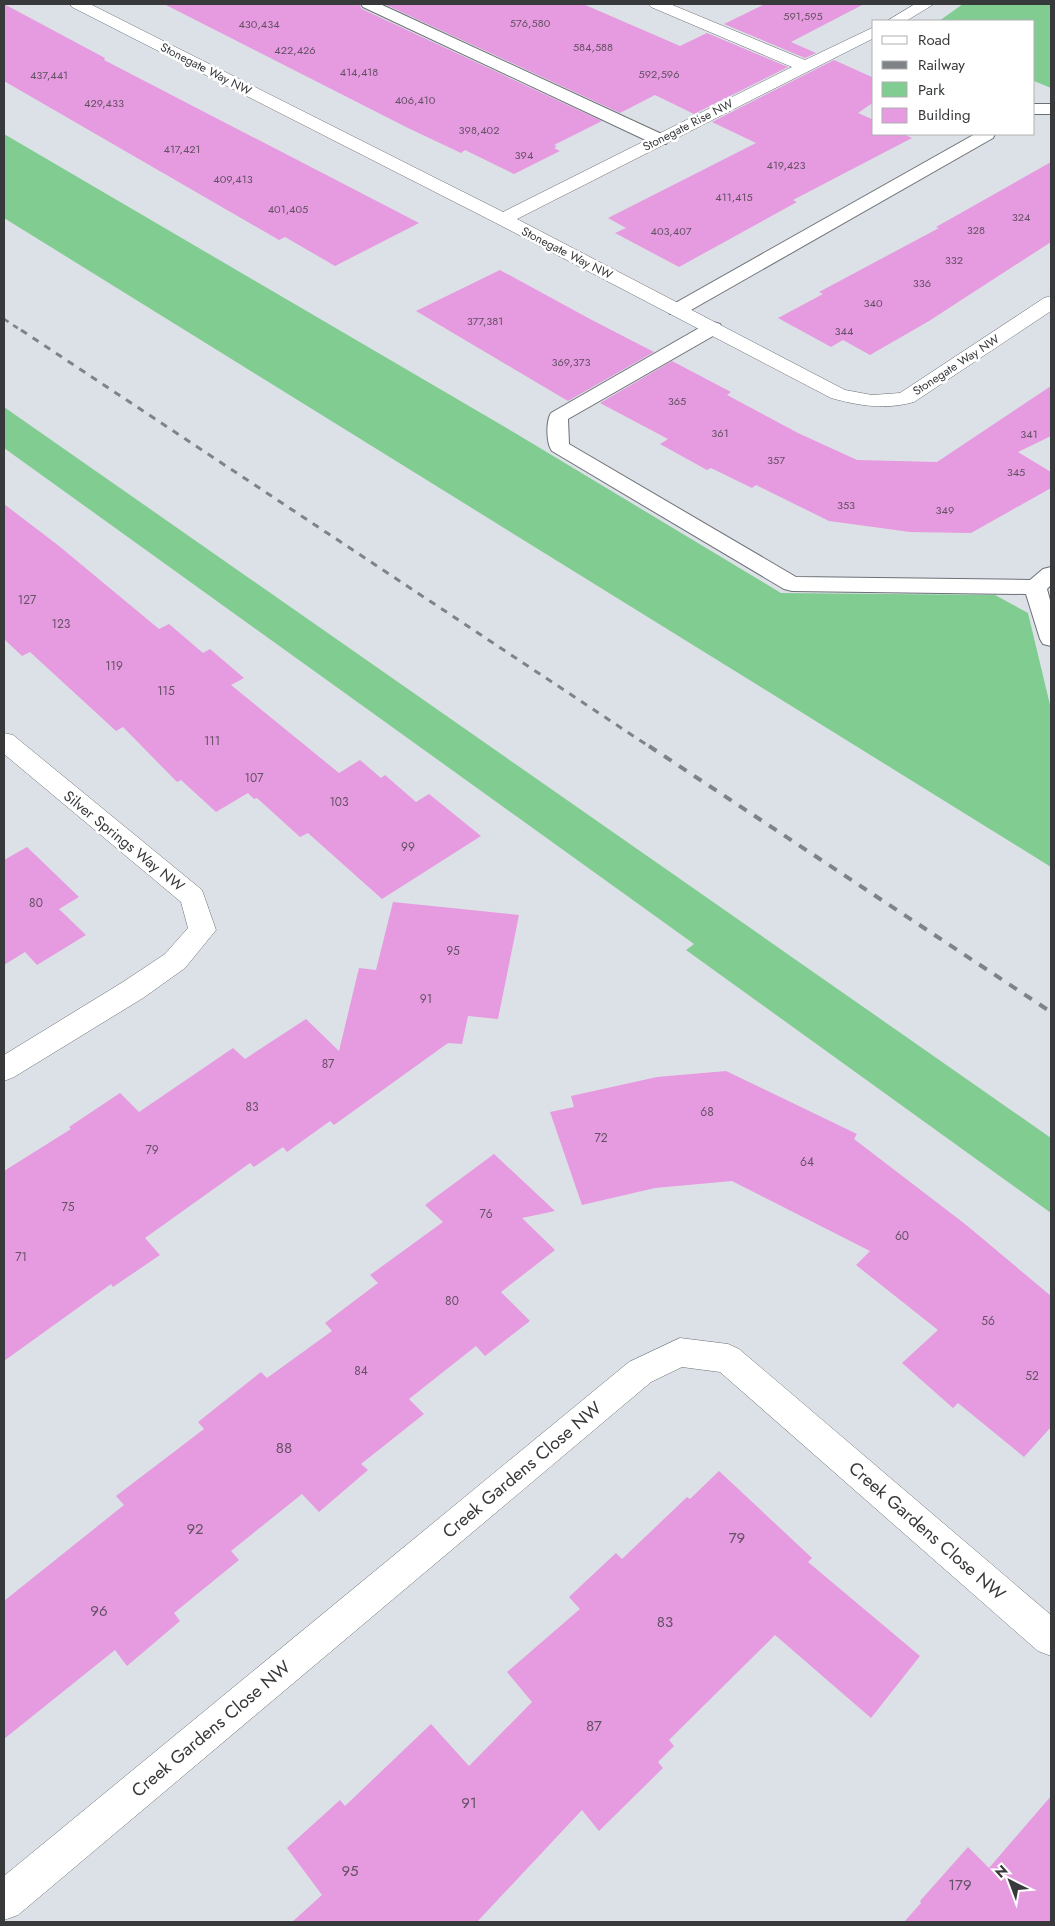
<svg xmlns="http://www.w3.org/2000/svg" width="1055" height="1926" font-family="Jost,sans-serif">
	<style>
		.green { fill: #80cc91 }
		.building { fill: #e69ae0 }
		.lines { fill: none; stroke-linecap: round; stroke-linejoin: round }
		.service-casing { stroke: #6b7075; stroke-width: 2 }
		.minor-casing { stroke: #6b7075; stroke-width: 1 }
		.service { fill: #fff; fill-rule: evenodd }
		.minor { fill: #fff; fill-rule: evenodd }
		.rail-far2 { stroke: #7f8286; stroke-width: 2.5; stroke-dasharray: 5.5 5.5; stroke-linecap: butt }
		.rail-far1 { stroke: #7f8286; stroke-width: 3; stroke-dasharray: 7 7; stroke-linecap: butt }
		.rail { stroke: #7f8286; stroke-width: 4; stroke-dasharray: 9 9; stroke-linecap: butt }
		.labels { text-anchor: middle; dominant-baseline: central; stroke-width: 5; stroke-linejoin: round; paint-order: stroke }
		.far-number-label { font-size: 11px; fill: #635164 }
		.far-street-label { font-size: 12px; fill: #37393b; stroke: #fff }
		.number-label { font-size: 12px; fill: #635164 }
		.street-label { font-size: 15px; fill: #37393b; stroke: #fff }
		.near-number-label { font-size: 15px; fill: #635164 }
		.near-street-label { font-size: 18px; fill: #37393b; stroke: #fff }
	</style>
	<rect width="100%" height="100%" fill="#dce1e7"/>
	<g class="green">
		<polygon points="963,4 1051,4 1051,88 1034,81 1034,21 939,21"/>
		<polygon points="4,134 515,433 781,593 995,595 1028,613 1051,709 1051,867 4,218"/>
		<polygon points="4,407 1051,1138 1051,1213 686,950 694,944 4,448"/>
	</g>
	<g class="building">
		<polygon points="4,4 105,58 104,60 419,223 335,266 285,237 279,240 4,81"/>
		<polygon points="164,4 359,4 362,9 602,121 554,145 557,146 554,148 560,151 514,174 465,150 461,153 408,128"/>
		<polygon points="384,4 583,4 680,46 707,33 788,67 694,114 655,95 620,113"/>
		<polygon points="765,4 864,4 791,42 816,53 805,58 724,24"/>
		<polygon points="834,60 874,78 874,102 858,113 874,120 874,134 903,134 912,138 793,200 797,202 679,267 615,233 626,228 608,218 756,143 712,122"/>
		<polygon points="1051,162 1051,242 929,321 870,355 843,340 831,347 778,318 823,294 819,292 939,228 936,227"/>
		<polygon points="500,270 590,319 654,352 568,401 416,311"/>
		<polygon points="672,361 731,392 727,395 798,433 857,460 937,462 1051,386 1051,436 1018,452 1051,472 1051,488 971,533 910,532 829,521 756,485 752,488 711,468 707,470 660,444 668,439 600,403"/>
		<polygon points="4,504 59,546 159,629 169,624 203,653 210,649 244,678 231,685 339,773 360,760 381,778 385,775 416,802 429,794 481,836 382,899 308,833 300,837 257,798 254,799 248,793 216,812 181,780 177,782 123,727 116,731 30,652 22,656 4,639"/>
		<polygon points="27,847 79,897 59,909 86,935 37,965 25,952 4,965 4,860"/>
		<polygon points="393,902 519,915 498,1019 468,1016 462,1044 448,1043 334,1125 330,1121 287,1152 283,1147 254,1167 250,1163 145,1238 160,1255 113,1287 111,1284 4,1361 4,1171 71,1129 69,1127 120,1093 139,1112 233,1048 245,1059 306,1019 339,1051 359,968 376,970"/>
		<polygon points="726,1071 857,1134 854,1139 965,1224 1051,1296 1051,1427 1024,1457 958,1403 953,1408 902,1363 938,1330 856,1265 870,1251 732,1181 655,1188 582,1205 550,1112 574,1107 571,1096 657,1077"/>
		<polygon points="494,1154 555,1211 522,1218 555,1250 501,1292 530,1321 485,1356 476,1346 409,1399 424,1414 361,1464 368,1470 319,1512 302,1494 231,1551 239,1560 174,1613 180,1621 127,1666 115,1650 4,1739 4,1601 124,1505 116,1496 204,1429 198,1422 261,1372 267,1378 332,1331 325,1323 378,1283 370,1275 443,1222 425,1205"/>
		<polygon points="719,1471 812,1558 808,1562 920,1656 871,1718 775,1635 669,1740 674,1746 658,1762 663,1768 599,1831 582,1810 477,1922 292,1922 322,1895 287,1848 340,1800 345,1806 431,1724 469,1766 532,1702 507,1672 580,1609 569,1597 616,1553 622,1559 687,1497 690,1499"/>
		<polygon points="1051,1796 1051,1922 904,1922 921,1903 920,1901 968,1847 989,1868"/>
	</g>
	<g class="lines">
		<defs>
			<g id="service">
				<polygon points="361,4 380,4 666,136 668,140 666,144 654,144 363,7"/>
				<rect x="1034" y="104" width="17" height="10"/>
				<polygon points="975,134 995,134 993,138 684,314 670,314 668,310 670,306"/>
				<path d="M713 322 720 324 722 328 720 332 568 419 569 444 796 577 1030 580 1043 569 1051 567V585L1047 589 1051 604V646L1043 644 1040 639 1026 594 792 591 784 589 552 451C546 443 546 421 551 413L706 324Z"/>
			</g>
			<g id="minor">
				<path d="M70 4H90L503 212 792 67 651 7 649 4H670L805 60 874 27V38L517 219 845 390 872 395 900 393 1044 298 1051 296V311L914 402C885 410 860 406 831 398L496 223 72 7Z"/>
				<polygon points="915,4 934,4 906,21 887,21"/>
				<polygon points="4,733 13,735 202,890 216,930 185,968 143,998 14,1077 4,1081 4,1055 123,982 165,954 188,928 181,902 4,754"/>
				<polygon points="680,1338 728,1344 739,1349 1051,1615 1051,1656 1038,1651 720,1372 682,1367 651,1382 18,1915 4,1920 4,1876 629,1362"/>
			</g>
		</defs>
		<use href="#service" class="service-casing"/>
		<use href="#minor" class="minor-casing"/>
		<use href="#service" class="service"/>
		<use href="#minor" class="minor"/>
		<polyline class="rail-far2" points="4,319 22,331"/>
		<polyline class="rail-far1" points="21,330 650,747"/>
		<polyline class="rail" points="649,746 1051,1012"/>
	</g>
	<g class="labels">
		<g class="far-number-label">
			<text x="803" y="16">591,595</text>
			<text x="530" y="23">576,580</text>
			<text x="259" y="24">430,434</text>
			<text x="593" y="47">584,588</text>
			<text x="295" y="50">422,426</text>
			<text x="359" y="72">414,418</text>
			<text x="659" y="74">592,596</text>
			<text x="49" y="75">437,441</text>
			<text x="415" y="100">406,410</text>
			<text x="104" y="103">429,433</text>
			<text x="479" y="130">398,402</text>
			<text x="182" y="149">417,421</text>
			<text x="524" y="155">394</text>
			<text x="786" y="165">419,423</text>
			<text x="233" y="179">409,413</text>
			<text x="734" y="197">411,415</text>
			<text x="288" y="209">401,405</text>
			<text x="1021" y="217">324</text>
			<text x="976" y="230">328</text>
			<text x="671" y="231">403,407</text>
			<text x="954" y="260">332</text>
			<text x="922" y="283">336</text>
			<text x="873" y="303">340</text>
			<text x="485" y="321">377,381</text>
			<text x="844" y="331">344</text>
			<text x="571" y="362">369,373</text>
			<text x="677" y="401">365</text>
			<text x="720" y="433">361</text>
			<text x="1029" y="434">341</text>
			<text x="776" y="460">357</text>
			<text x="1016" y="472">345</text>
			<text x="846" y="505">353</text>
			<text x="945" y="510">349</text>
		</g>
		<g class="far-street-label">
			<text transform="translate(206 69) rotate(27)">Stonegate Way NW</text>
			<text transform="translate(688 125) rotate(-27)">Stonegate Rise NW</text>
			<text transform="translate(567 253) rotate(27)">Stonegate Way NW</text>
			<text transform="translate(956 365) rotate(-33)">Stonegate Way NW</text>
		</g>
		<g class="number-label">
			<text x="27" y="600">127</text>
			<text x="61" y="624">123</text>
			<text x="114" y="666">119</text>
			<text x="166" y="691">115</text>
			<text x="212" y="741">111</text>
			<text x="254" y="778">107</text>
			<text x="339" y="802">103</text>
			<text x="408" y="847">99</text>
			<text x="36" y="903">80</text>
			<text x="453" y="951">95</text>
			<text x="426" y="999">91</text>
			<text x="328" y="1064">87</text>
			<text x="252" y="1107">83</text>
			<text x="707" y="1112">68</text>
			<text x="601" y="1138">72</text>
			<text x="152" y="1150">79</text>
			<text x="807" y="1162">64</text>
			<text x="68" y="1207">75</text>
			<text x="486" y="1214">76</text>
			<text x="902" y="1236">60</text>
			<text x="21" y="1257">71</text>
			<text x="452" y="1301">80</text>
			<text x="988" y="1321">56</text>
			<text x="361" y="1371">84</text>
			<text x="1032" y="1376">52</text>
		</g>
		<g class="street-label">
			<text transform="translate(124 841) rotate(39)">Silver Springs Way NW</text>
		</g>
		<g class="near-number-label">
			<text x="284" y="1448">88</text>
			<text x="195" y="1529">92</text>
			<text x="737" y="1538">79</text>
			<text x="99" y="1611">96</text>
			<text x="665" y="1622">83</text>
			<text x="594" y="1726">87</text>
			<text x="469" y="1803">91</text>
			<text x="350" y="1871">95</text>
			<text x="960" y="1885">179</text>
		</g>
		<g class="near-street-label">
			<text transform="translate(522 1470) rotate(-40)">Creek Gardens Close NW</text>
			<text transform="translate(927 1531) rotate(41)">Creek Gardens Close NW</text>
			<text transform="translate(211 1729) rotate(-40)">Creek Gardens Close NW</text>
		</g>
	</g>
	<rect width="1055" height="1926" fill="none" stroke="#37393b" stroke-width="10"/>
	<rect x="872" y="20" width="162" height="115" fill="#ffffff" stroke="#afb0b1"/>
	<rect x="882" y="36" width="25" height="8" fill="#ffffff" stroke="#afb0b1"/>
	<text x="918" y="45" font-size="15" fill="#37393b">Road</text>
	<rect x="882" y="61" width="25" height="8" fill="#7f8286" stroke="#afb0b1"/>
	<text x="918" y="70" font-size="15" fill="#37393b">Railway</text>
	<rect x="882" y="82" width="25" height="15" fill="#80cc91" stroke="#afb0b1"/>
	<text x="918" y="95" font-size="15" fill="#37393b">Park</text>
	<rect x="882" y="108" width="25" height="15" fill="#e69ae0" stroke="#afb0b1"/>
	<text x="918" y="120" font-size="15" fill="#37393b">Building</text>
	<g transform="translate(1010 1881) rotate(318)" stroke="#ffffff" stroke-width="4" paint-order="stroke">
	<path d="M0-4L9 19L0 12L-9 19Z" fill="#37393b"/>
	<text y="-8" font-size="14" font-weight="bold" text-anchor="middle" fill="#37393b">N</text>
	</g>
</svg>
